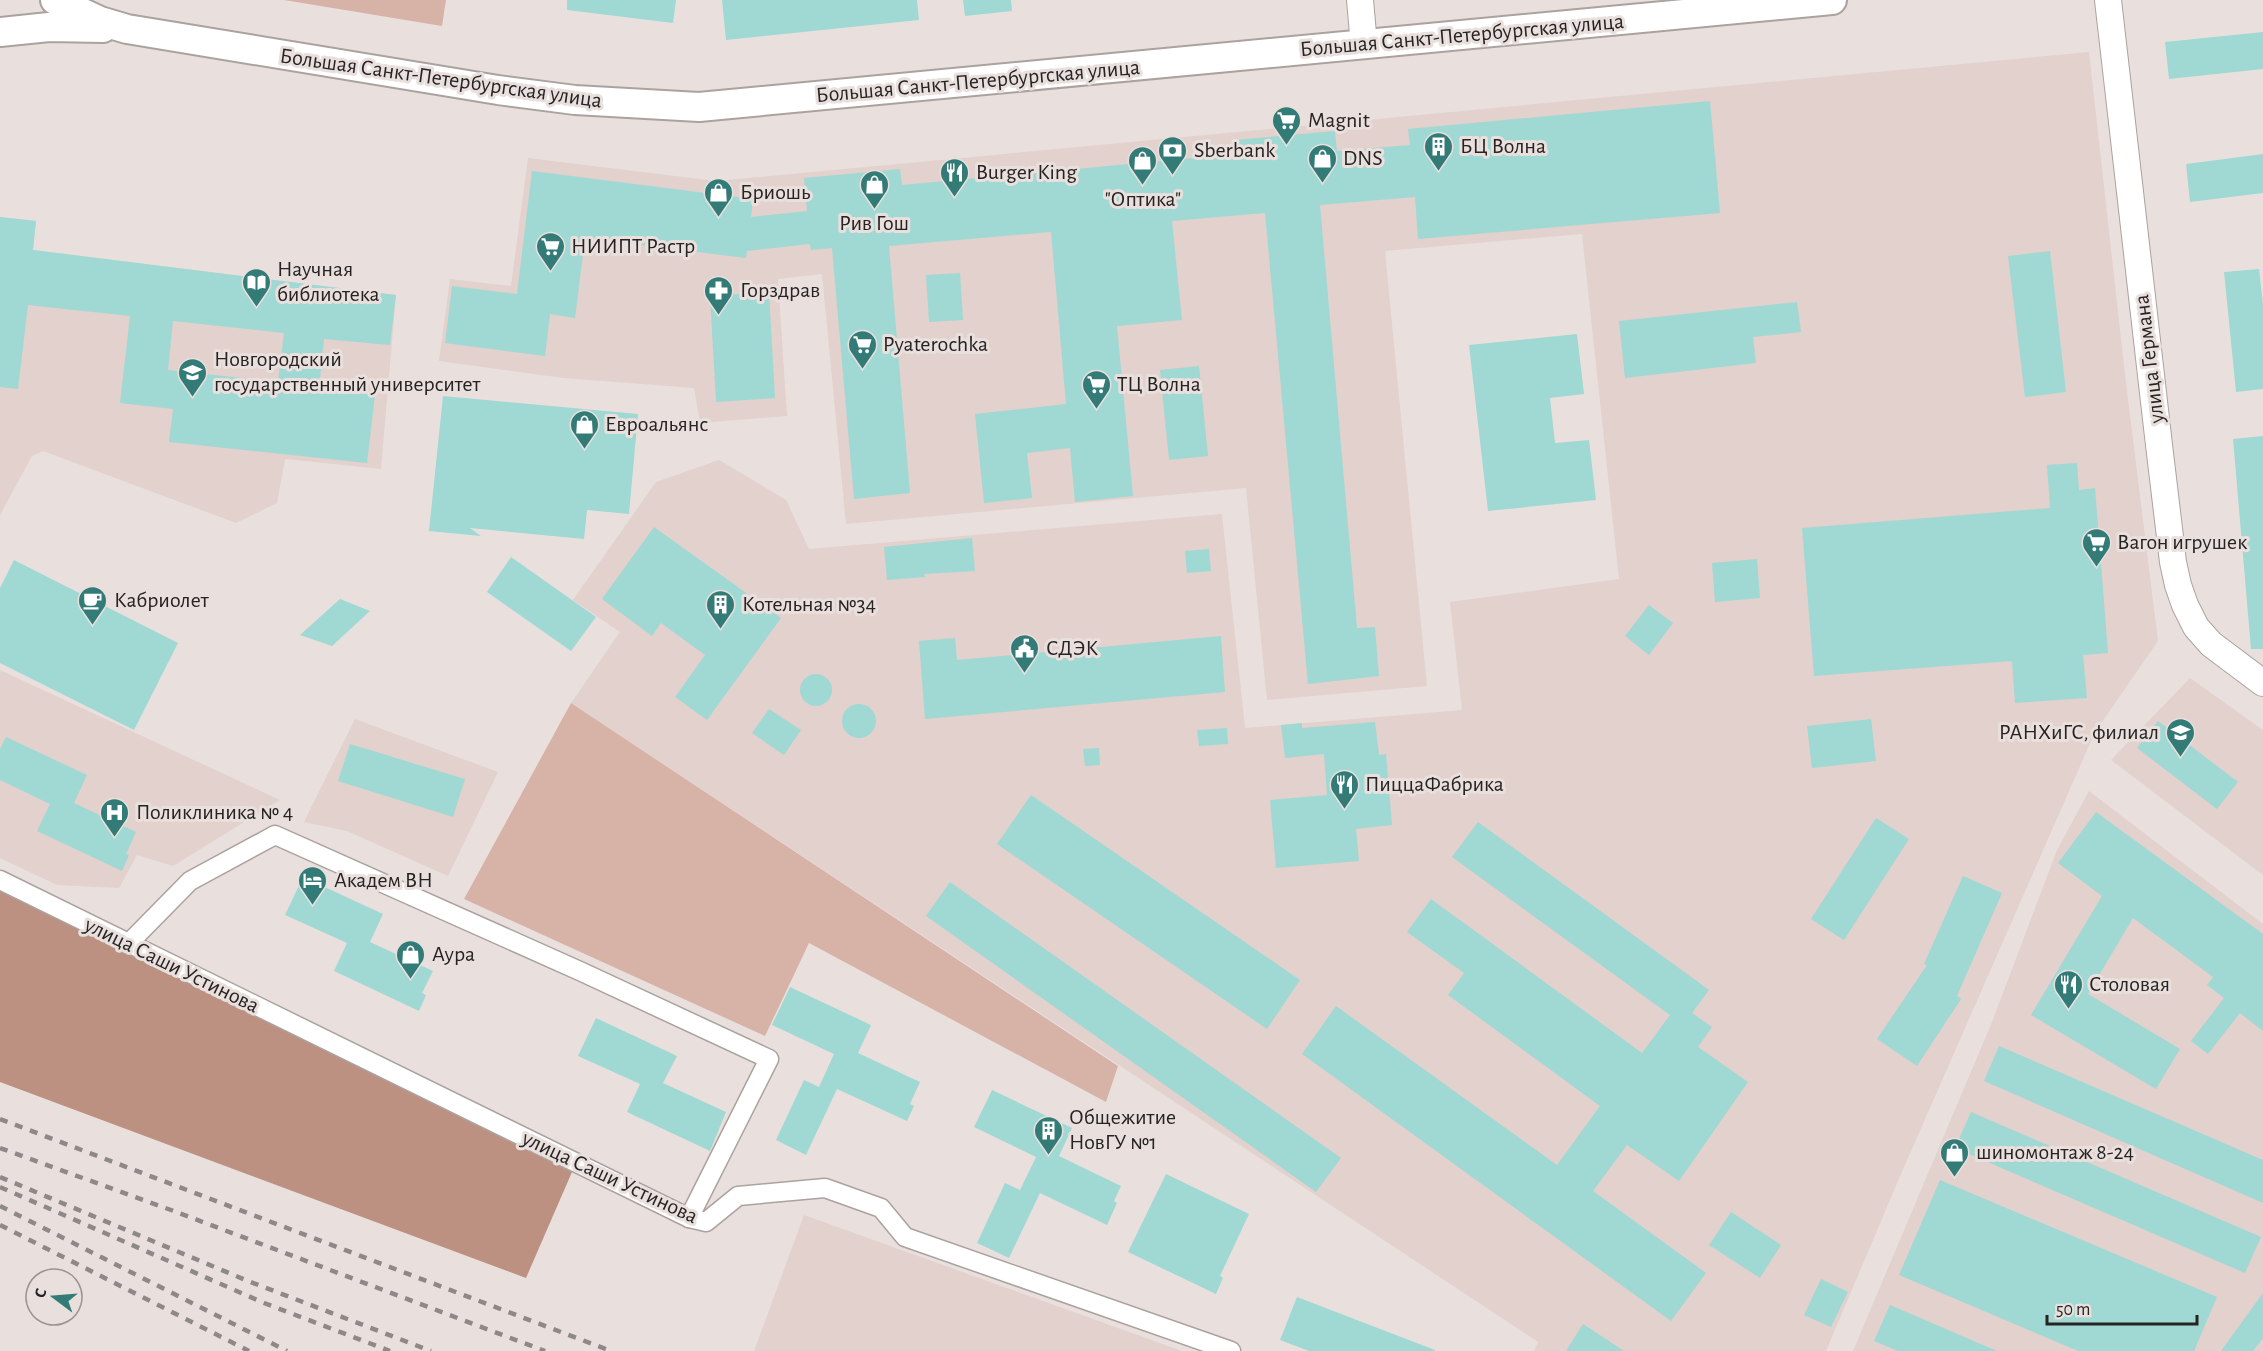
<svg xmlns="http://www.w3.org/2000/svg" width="2263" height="1351" font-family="'Alegreya Sans',sans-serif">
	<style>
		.built { fill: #e2d1cc }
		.green { fill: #d7b3a7 }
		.forest { fill: #bd9182 }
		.building { fill: #a0d8d4; fill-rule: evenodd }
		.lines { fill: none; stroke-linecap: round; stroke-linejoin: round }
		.minor-casing { stroke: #aba29f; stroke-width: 21 }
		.secondary-casing { stroke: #aba29f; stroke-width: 28 }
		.primary-casing { stroke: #aba29f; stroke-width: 32 }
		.minor { stroke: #fff; stroke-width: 18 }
		.secondary { stroke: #fff; stroke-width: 26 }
		.primary { stroke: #fff; stroke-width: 28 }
		.rail { stroke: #8e8886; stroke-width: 4.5; stroke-dasharray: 8 8; stroke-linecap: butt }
		.labels { text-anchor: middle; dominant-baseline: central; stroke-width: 6; stroke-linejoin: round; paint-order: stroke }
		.street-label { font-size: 22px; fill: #262322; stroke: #e9e0dd }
		.poi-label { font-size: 22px; fill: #262322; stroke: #e9e0dd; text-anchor: start }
	</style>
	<rect width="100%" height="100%" fill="#e9e0dd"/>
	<g class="built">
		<polygon points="2089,52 2125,375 2158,641 2095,732 1901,1174 1826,1351 1534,1351 1538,1342 571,703 620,632 573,600 656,482 719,460 786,500 809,549 1222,514 1245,728 1462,710 1450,602 1619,579 1582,234 1385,251 1427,686 1267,700 1246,488 846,524 822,274 778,279 787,416 700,423 694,388 563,378 439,361 450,279 511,286 528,158 716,181"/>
		<polygon points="0,217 36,221 33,250 396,295 381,469 285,459 277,503 236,523 43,451 32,456 0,515"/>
		<polygon points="0,670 280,800 173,866 137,855 119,888 57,885 0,858"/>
		<polygon points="2190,678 2263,730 2263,875 2111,760"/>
		<polygon points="355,719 498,772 448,876 347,831 304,822"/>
		<polygon points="2089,791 2263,924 2263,1351 1853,1351 1992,1022 2057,850"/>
		<polygon points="804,1215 1182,1351 754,1351"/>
	</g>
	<g class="green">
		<polygon points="284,0 446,0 442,26"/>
		<polygon points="571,703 1118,1066 1106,1102 809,943 765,1036 464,899"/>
	</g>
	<polygon class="forest" points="0,890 572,1172 526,1278 0,1082"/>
	<g class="building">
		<polygon points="567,0 676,0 673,23 567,10"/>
		<polygon points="722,0 917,0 919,20 726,40"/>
		<polygon points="963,0 1011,0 1012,11 965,16"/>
		<polygon points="2263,32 2263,69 2169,79 2165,42"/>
		<polygon points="1710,101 1720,213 1418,239 1415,197 1320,205 1357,628 1375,627 1379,676 1308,684 1265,213 1172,221 1182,320 1117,326 1133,496 1075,502 1070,448 1027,453 1032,498 984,503 975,414 1066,404 1051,232 889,246 910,493 854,499 832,248 811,250 810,244 747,251 746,258 585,238 575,318 550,314 545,356 445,343 452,286 517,294 532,171 753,199 751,217 807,211 804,178 900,169 902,185 1236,154 1235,140 1335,131 1337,151 1410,145 1408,129"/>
		<polygon points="2263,154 2263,193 2190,202 2186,164"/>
		<path d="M0 217 36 221 33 250 396 295 390 345 324 339 319 389 375 395 367 463 169 442 173 409 120 403 130 316 28 305 18 389 0 387ZM173 321 284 333 278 382 168 370Z"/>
		<polygon points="2050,251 2066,392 2025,397 2008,256"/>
		<polygon points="2259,269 2263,304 2263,389 2236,392 2224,272"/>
		<polygon points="960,273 963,320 929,322 926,275"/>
		<polygon points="769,292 775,398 716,402 710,296"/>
		<polygon points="1797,302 1801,332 1753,337 1756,363 1625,378 1619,321"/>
		<polygon points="1577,334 1584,394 1550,398 1555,443 1589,440 1596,500 1488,511 1469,345"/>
		<polygon points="1199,366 1208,456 1169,460 1160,370"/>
		<polygon points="443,396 638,414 629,514 587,510 584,539 470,528 481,536 429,531"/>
		<polygon points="2263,436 2263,649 2251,649 2233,439"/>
		<polygon points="2077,463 2079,490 2095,488 2108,653 2083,655 2087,698 2015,703 2012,661 1814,676 1802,528 2050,508 2047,465"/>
		<polygon points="654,527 781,618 707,720 675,697 705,655 661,623 652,636 602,599"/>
		<polygon points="972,538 975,571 924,574 925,577 887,580 884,547"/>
		<polygon points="1209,549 1211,571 1187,573 1185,551"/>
		<polygon points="511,557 596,617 571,651 487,592"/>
		<polygon points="1757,559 1760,598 1715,602 1712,563"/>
		<polygon points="14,560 178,643 134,730 0,663 0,588"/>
		<polygon points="340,599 370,611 332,646 300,635"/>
		<polygon points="1649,605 1673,623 1649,655 1625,636"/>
		<polygon points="1221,636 1225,692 925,719 919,641 955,638 957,660"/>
		<circle cx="816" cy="690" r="16"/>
		<circle cx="859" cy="721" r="17"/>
		<polygon points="769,709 801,730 784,755 752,733"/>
		<polygon points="1871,719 1876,761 1812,768 1807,726"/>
		<polygon points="2158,721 2238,782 2217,809 2137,748"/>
		<polygon points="1375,722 1379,755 1386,754 1392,825 1356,829 1359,861 1276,868 1270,800 1327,795 1324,754 1285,758 1281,725 1302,723 1302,728"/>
		<polygon points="1227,728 1228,744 1199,746 1197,730"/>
		<polygon points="6,737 87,775 74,803 136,832 126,854 129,855 122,871 37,831 50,804 0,780 0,749"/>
		<polygon points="350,744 465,779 453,817 338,781"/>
		<polygon points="1099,748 1100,765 1085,766 1083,749"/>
		<polygon points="1031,795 1300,980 1267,1029 997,844"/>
		<polygon points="2096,812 2263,934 2263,1031 2240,1013 2208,1054 2191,1041 2224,998 2207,985 2213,977 2133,918 2088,994 2180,1049 2156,1089 2031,1015 2102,896 2058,863"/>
		<polygon points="1876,818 1909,839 1844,940 1811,919"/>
		<polygon points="1478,822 1709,990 1692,1013 1712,1027 1698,1047 1748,1082 1679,1181 1627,1145 1593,1191 1706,1273 1671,1321 1302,1054 1336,1006 1557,1165 1600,1106 1448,995 1464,973 1407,932 1431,899 1642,1053 1670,1015 1452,857"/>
		<polygon points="1963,876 2002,893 1957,996 1961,999 1917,1066 1877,1039 1927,965 1924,964"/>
		<polygon points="303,877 383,914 370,942 433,971 422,993 426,995 419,1011 334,971 347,943 285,915"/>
		<polygon points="950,882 1341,1158 1316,1192 926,916"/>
		<polygon points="790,987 871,1025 858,1053 920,1082 910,1104 914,1106 907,1121 837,1089 806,1155 776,1140 804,1080 819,1087 834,1054 772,1025"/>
		<polygon points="596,1018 677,1056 663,1083 726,1112 710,1151 627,1112 640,1084 578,1056"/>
		<polygon points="1999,1046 2263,1160 2263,1203 1984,1081"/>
		<polygon points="992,1090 1072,1128 1059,1156 1121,1186 1114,1201 1117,1203 1107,1225 1040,1193 1009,1258 977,1243 1005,1183 1020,1190 1036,1157 974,1127"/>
		<polygon points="1971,1112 2261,1237 2245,1273 1955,1148"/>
		<polygon points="1166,1174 1249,1214 1220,1276 1223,1278 1216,1294 1128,1252"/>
		<polygon points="1940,1180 2217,1297 2194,1351 2078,1351 1899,1275"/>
		<polygon points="1731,1212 1781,1245 1760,1278 1709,1245"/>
		<polygon points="1821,1279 1848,1292 1831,1327 1804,1315"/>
		<polygon points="2263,1293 2263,1338 2253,1351 2221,1351"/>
		<polygon points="1297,1297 1435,1350 1434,1351 1309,1351 1280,1340"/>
		<polygon points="1890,1305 1997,1351 1898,1351 1874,1341"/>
		<polygon points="1583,1324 1624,1351 1566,1351"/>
	</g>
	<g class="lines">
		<defs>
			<g id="minor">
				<polyline points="0,880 689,1218 706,1222 738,1196 825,1188 881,1208 905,1237 1231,1351"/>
				<polyline points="128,944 190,881 275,835 582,972 769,1059 689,1218"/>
			</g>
			<g id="secondary">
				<polyline points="1360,0 1364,45"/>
				<polyline points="2108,0 2159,445 2173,562 2178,585 2185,605 2196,627 2211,644 2263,683"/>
			</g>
			<g id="primary">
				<polyline points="55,0 100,21 127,29 498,90 575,100 699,107 1832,0"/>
				<polyline points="0,32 49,27 103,28"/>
			</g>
		</defs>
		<use href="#minor" class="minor-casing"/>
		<use href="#secondary" class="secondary-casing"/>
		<use href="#primary" class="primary-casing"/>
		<use href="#minor" class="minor"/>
		<use href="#secondary" class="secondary"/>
		<use href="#primary" class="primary"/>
		<g class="rail">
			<polyline points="0,1119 611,1351"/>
			<polyline points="0,1148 171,1210 545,1351"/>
			<polyline points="0,1177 248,1281 431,1351"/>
			<polyline points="0,1187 264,1303 390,1351"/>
			<polyline points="0,1206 287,1351"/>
			<polyline points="0,1225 249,1351"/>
		</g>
	</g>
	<defs>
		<symbol id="supermarket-pin" viewBox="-11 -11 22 30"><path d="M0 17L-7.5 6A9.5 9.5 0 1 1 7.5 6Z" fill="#327b77" stroke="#e9e0dd"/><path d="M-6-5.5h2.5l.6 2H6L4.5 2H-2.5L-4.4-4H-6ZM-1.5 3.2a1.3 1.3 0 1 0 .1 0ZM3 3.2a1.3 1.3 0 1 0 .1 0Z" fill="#fff"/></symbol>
		<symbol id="building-pin" viewBox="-11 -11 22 30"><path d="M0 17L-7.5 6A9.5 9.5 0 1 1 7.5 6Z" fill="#327b77" stroke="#e9e0dd"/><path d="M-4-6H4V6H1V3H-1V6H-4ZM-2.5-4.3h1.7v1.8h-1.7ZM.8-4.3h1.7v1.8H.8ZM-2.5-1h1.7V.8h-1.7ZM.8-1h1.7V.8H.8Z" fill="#fff"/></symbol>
		<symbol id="bank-pin" viewBox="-11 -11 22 30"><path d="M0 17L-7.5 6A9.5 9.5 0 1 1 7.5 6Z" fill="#327b77" stroke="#e9e0dd"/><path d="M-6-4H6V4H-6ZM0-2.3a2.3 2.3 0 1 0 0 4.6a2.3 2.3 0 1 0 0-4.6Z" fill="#fff"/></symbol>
		<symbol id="shop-pin" viewBox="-11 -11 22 30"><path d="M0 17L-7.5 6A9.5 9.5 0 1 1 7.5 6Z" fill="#327b77" stroke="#e9e0dd"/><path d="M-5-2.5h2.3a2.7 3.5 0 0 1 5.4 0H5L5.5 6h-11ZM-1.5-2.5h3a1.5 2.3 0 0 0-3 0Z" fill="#fff"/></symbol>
		<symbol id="restaurant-pin" viewBox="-11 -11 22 30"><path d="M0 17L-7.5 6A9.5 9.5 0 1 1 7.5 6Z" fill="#327b77" stroke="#e9e0dd"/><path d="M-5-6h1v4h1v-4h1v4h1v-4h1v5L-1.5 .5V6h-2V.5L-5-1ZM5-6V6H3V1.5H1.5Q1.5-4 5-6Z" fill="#fff"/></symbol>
		<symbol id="library-pin" viewBox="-11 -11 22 30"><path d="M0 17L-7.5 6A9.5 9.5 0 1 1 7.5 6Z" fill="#327b77" stroke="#e9e0dd"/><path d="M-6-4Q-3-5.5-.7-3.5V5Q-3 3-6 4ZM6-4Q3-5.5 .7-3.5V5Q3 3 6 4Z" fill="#fff"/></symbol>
		<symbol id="pharmacy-pin" viewBox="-11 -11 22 30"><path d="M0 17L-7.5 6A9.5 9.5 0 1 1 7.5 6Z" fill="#327b77" stroke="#e9e0dd"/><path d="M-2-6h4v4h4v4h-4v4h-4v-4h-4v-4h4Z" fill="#fff"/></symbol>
		<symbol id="university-pin" viewBox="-11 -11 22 30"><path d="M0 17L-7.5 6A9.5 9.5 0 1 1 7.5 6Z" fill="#327b77" stroke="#e9e0dd"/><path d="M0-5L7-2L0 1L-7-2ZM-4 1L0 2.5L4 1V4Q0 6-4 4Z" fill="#fff"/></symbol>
		<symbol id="cafe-pin" viewBox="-11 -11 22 30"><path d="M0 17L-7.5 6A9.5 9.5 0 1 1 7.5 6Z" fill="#327b77" stroke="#e9e0dd"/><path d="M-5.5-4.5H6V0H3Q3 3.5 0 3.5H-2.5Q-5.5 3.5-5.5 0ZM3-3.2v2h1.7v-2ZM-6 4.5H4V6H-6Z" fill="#fff"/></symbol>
		<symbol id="civic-pin" viewBox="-11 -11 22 30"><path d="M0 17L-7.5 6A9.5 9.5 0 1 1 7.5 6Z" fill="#327b77" stroke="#e9e0dd"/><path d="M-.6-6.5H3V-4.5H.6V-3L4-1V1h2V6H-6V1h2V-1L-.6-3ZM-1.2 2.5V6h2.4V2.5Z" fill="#fff"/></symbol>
		<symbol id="hospital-pin" viewBox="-11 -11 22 30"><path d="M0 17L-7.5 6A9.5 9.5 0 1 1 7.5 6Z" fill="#327b77" stroke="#e9e0dd"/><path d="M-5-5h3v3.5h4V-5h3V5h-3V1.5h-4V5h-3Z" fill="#fff"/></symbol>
		<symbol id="hotel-pin" viewBox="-11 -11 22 30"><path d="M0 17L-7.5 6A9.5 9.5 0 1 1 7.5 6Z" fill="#327b77" stroke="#e9e0dd"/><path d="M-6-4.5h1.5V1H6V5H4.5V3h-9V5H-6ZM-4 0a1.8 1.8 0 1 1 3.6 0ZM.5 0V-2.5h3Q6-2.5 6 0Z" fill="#fff"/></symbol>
	</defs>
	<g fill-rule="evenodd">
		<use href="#supermarket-pin" x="1270" y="104" width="33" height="45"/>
		<use href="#building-pin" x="1422" y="130" width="33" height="45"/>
		<use href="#bank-pin" x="1156" y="134" width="33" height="45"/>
		<use href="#shop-pin" x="1306" y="142" width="33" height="45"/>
		<use href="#shop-pin" x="1126" y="144" width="33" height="45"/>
		<use href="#restaurant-pin" x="938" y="156" width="33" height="45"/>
		<use href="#shop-pin" x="858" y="168" width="33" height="45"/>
		<use href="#shop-pin" x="702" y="176" width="33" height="45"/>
		<use href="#supermarket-pin" x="534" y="230" width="33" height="45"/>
		<use href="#library-pin" x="240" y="266" width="33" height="45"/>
		<use href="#pharmacy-pin" x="702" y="274" width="33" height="45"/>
		<use href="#supermarket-pin" x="846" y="328" width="33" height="45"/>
		<use href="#university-pin" x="176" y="356" width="33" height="45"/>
		<use href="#supermarket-pin" x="1080" y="368" width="33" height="45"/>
		<use href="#shop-pin" x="568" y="408" width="33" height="45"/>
		<use href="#supermarket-pin" x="2080" y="526" width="33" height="45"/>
		<use href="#cafe-pin" x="76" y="584" width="33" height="45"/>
		<use href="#building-pin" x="704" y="588" width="33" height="45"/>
		<use href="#civic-pin" x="1008" y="632" width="33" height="45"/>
		<use href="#university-pin" x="2164" y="716" width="33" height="45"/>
		<use href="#restaurant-pin" x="1328" y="768" width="33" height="45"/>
		<use href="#hospital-pin" x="98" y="796" width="33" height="45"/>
		<use href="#hotel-pin" x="296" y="864" width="33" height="45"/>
		<use href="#shop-pin" x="394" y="938" width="33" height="45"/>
		<use href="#restaurant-pin" x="2052" y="968" width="33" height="45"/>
		<use href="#building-pin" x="1032" y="1114" width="33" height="45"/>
		<use href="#shop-pin" x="1938" y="1136" width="33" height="45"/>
	</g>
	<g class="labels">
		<g class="street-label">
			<text transform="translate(1462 35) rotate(-5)">Большая Санкт-Петербургская улица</text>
			<text transform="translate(441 78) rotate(8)">Большая Санкт-Петербургская улица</text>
			<text transform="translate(978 81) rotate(-5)">Большая Санкт-Петербургская улица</text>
			<text transform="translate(2149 359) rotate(-97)">улица Германа</text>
			<text transform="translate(172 965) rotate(26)">улица Саши Устинова</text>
			<text transform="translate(610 1177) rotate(25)">улица Саши Устинова</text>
		</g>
		<g class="poi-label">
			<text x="1308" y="120">Magnit</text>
			<text x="1460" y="146">БЦ Волна</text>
			<text x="1194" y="150">Sberbank</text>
			<text x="1343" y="158">DNS</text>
			<text x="976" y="172">Burger King</text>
			<text x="740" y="192">Бриошь</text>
			<text x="1143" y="199" text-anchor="middle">"Оптика"</text>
			<text x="874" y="223" text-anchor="middle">Рив Гош</text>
			<text x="571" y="246">НИИПТ Растр</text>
			<text x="277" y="269">Научная<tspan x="277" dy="25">библиотека</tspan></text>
			<text x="740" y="290">Горздрав</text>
			<text x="883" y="344">Pyaterochka</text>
			<text x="214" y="359">Новгородский<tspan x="214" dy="25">государственный университет</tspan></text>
			<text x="1117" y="384">ТЦ Волна</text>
			<text x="605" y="424">Евроальянс</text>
			<text x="2117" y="542">Вагон игрушек</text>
			<text x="114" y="600">Кабриолет</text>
			<text x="742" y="604">Котельная №34</text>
			<text x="1046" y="648">СДЭК</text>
			<text x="2159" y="732" text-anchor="end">РАНХиГС, филиал</text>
			<text x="1365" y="784">ПиццаФабрика</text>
			<text x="136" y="812">Поликлиника № 4</text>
			<text x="334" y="880">Академ ВН</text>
			<text x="432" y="954">Аура</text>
			<text x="2089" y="984">Столовая</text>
			<text x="1069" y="1117">Общежитие<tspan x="1069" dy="25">НовГУ №1</tspan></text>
			<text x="1976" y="1152">шиномонтаж 8-24</text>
		</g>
	</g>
	<g transform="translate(54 1297) rotate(286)"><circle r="28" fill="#e9e0dd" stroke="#9b9492" stroke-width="1.5"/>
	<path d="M0-4.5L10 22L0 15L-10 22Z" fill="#327b77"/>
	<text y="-9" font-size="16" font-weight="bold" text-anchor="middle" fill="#262322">С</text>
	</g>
	<path d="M2047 1315v9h150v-9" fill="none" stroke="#262322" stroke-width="3"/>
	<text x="2056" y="1315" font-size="18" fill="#262322" stroke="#e9e0dd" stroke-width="4.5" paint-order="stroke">50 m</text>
</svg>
